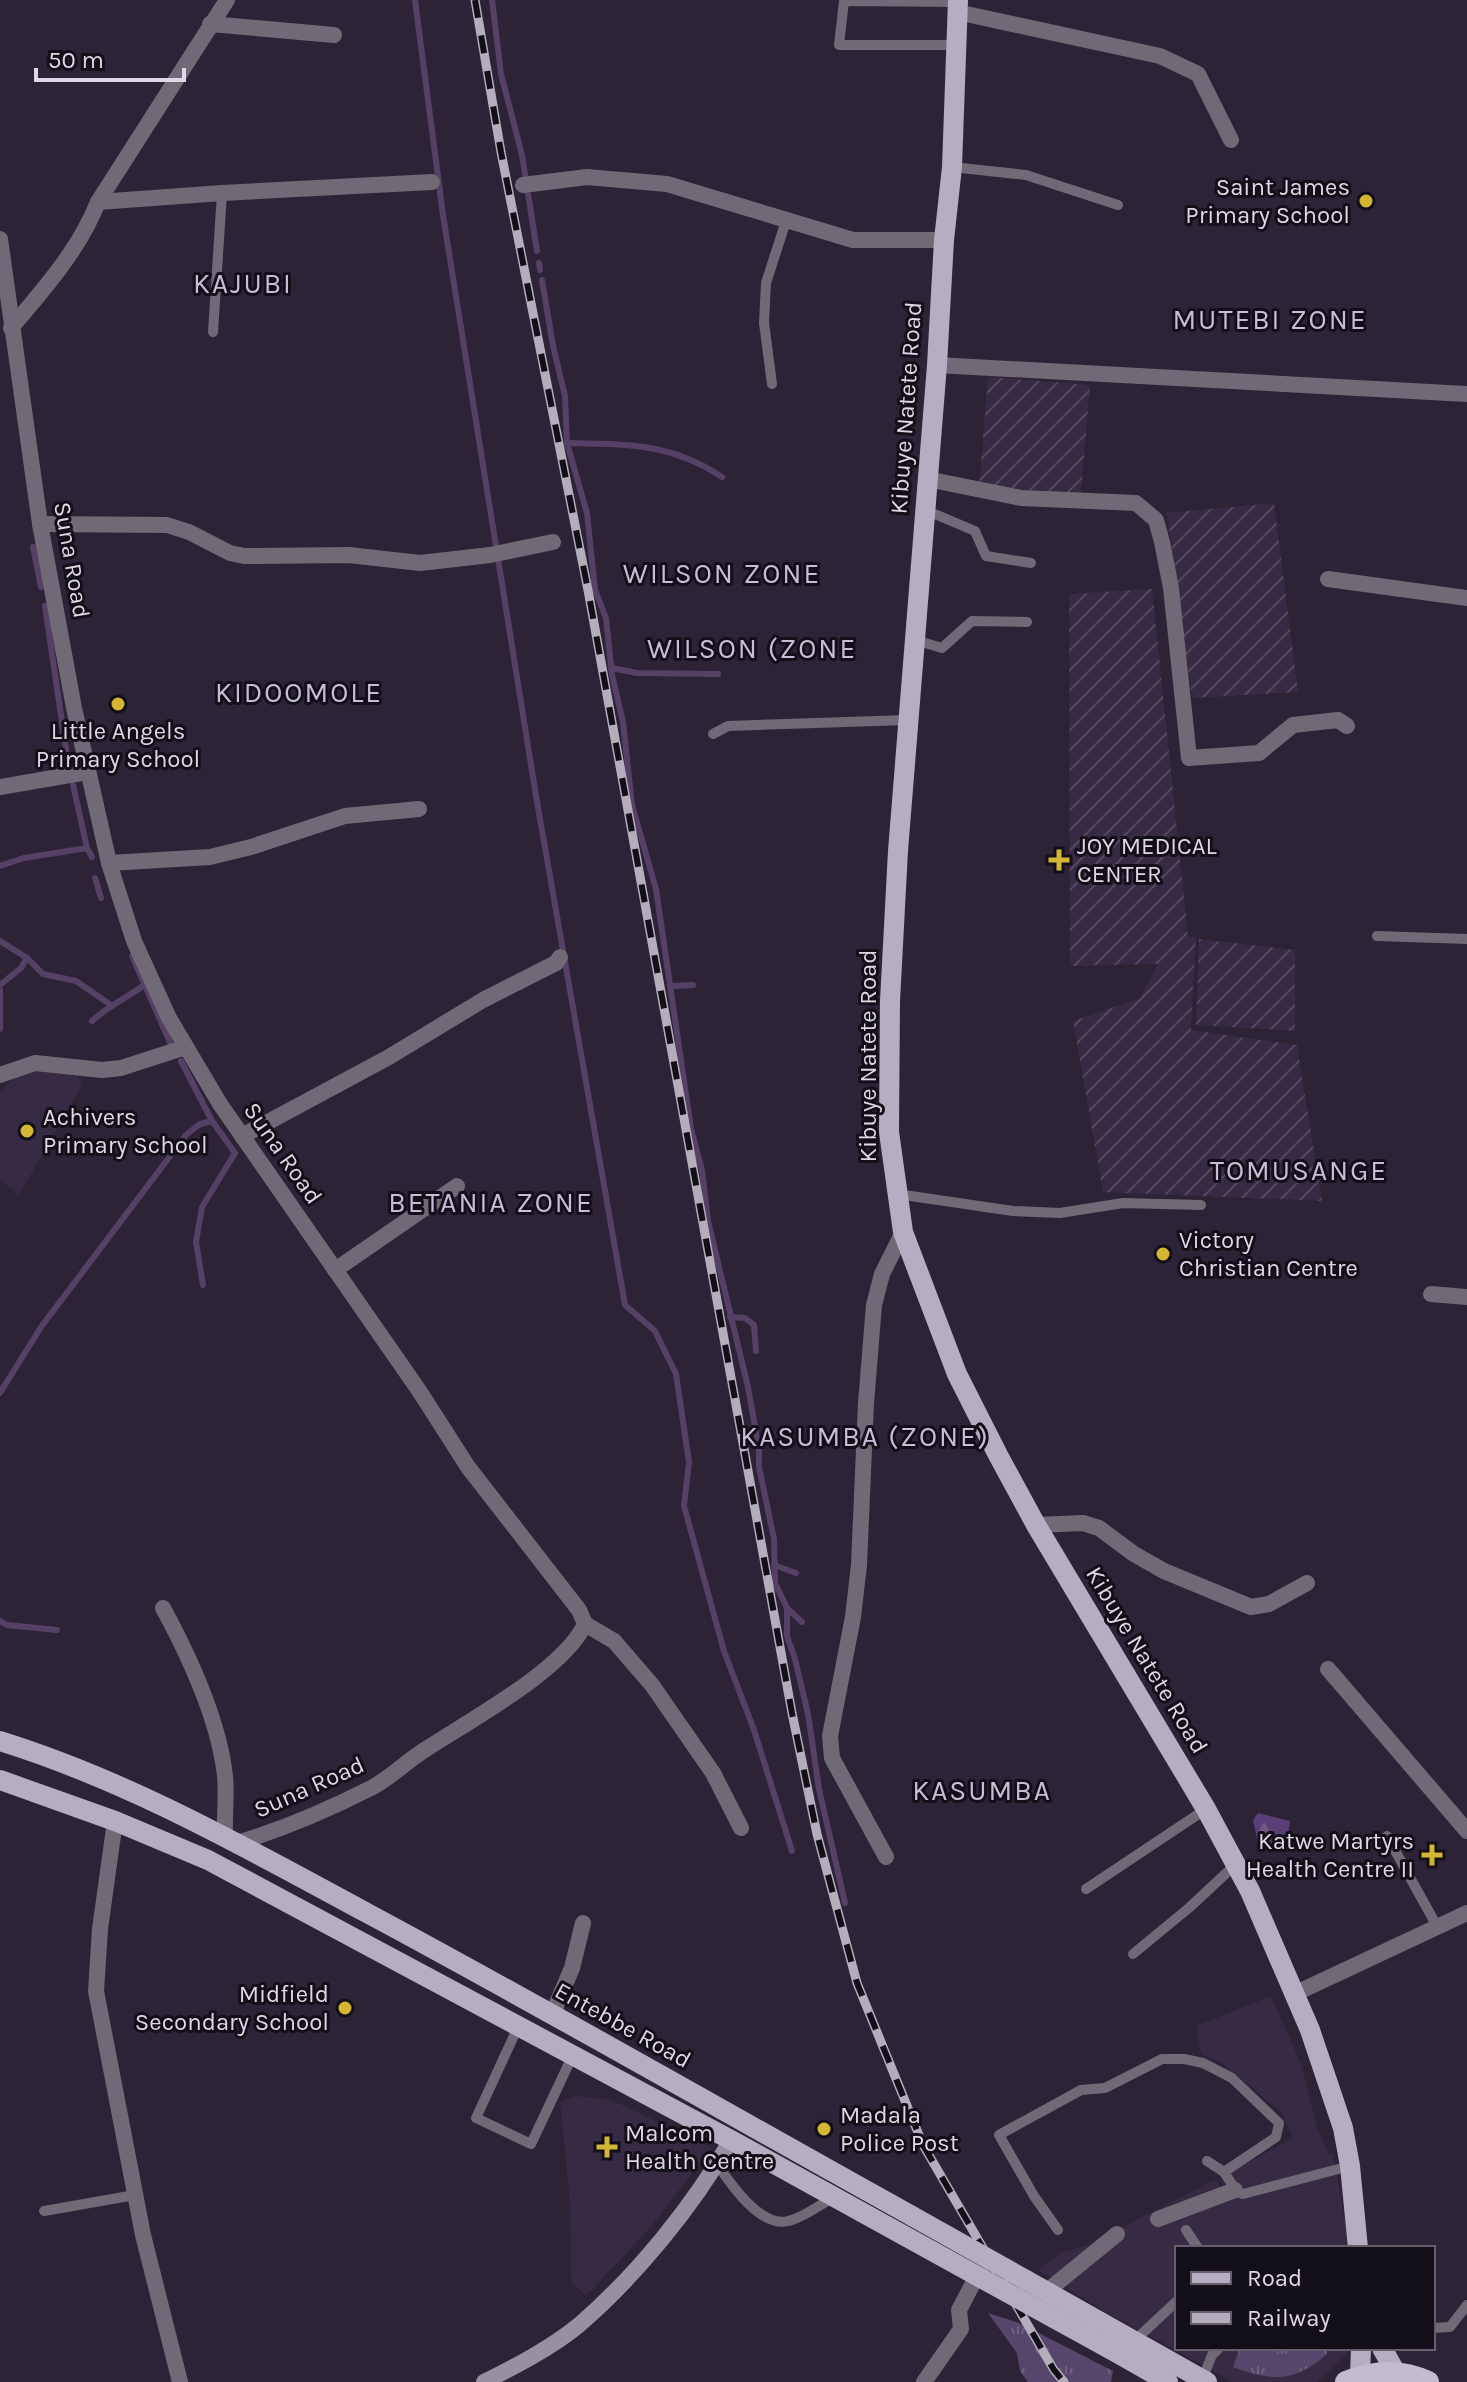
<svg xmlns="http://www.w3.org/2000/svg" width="1467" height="2382" font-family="Karla,sans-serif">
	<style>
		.built { fill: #362a44 }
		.industrial { fill: url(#industrial-furrows) }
		.grass { fill: url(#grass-tufts) }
		.forest { fill: url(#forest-firs) }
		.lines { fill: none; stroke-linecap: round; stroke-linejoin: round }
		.stream { stroke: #564166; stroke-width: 6 }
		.service { stroke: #6f6a75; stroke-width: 10 }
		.minor { stroke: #6f6a75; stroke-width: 16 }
		.tertiary { stroke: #6f6a75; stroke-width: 16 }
		.secondary { stroke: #9790a1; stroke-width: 16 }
		.primary { stroke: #b6adc2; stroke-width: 20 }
		.trunk { stroke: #c4bad2; stroke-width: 22 }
		.rail-casing { stroke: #b4adbc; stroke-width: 9 }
		.rail { stroke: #130f18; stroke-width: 6; stroke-dasharray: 18; stroke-linecap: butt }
		.primary-bridge { stroke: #b6adc2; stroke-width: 20 }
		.poi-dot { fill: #d4b635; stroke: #130f18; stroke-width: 3 }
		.labels { text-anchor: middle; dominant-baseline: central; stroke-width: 6; stroke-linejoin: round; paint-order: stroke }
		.poi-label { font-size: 24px; fill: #ded8e5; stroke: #130f18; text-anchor: start }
		.street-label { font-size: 24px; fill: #ded8e5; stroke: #130f18 }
		.quarter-label { font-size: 28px; letter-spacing: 2px; fill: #c8bdd7; stroke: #130f18 }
	</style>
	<defs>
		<pattern id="industrial-furrows" width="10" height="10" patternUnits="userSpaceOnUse" patternTransform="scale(2)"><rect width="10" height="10" fill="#362a44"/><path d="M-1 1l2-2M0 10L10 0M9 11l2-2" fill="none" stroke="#53485f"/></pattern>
		<pattern id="grass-tufts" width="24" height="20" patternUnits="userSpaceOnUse" patternTransform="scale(2)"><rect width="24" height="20" fill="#57466b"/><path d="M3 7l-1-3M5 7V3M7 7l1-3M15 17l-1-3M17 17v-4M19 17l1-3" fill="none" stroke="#6f6080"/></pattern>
		<pattern id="forest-firs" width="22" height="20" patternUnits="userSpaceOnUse" patternTransform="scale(2)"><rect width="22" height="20" fill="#593f75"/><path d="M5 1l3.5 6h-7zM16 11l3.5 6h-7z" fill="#705a88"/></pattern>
	</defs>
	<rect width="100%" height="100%" fill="#2c2337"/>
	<g class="built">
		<polygon points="24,1069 78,1076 82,1085 19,1195 0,1180 0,1092"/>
		<polygon points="1271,1996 1300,2061 1317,2126 1329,2155 1333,2154 1350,2248 1177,2248 1177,2348 1353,2348 1317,2382 1233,2382 1111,2315 1038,2270 1062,2252 1086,2246 1216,2179 1230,2203 1220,2178 1293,2138 1282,2113 1222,2063 1201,2054 1196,2026"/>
		<polygon points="576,2096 612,2100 711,2148 650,2228 586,2296 571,2282 570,2203 560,2102"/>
	</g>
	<g class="industrial">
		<polygon points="988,377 1090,385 1081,494 979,486"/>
		<polygon points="1274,503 1298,692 1192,698 1167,513"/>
		<polygon points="1152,589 1188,936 1196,937 1191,1030 1297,1045 1322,1201 1103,1192 1073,1021 1140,998 1158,964 1070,966 1069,594"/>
		<polygon points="1199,939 1295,950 1295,1031 1196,1025"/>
	</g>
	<g class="grass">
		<polygon points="988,2313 1019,2323 1113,2371 1111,2382 1028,2382 1020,2371 1017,2353"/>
		<path d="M1240 2348H1327V2354C1295 2382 1273 2382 1233 2367Z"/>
	</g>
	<polygon class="forest" points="1258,1813 1290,1821 1288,1837 1278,1848 1259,1848 1253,1820"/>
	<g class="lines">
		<g class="stream">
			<polyline points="415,0 443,215 536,796 625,1305 655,1331 676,1374 689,1462 684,1506 724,1651 754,1730 792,1851"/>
			<polyline points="492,0 501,74 522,155 537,251"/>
			<polyline points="539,263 540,270"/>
			<polyline points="542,280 553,346 565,396 567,443 587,513 595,590 606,618 612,675 623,722 632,805 656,889 691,1129 702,1170 708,1221 748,1387 759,1450 759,1467 774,1539 775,1583 787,1608 802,1622"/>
			<path d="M567 443C626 444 671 443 722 477"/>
			<polyline points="33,547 41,587"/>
			<polyline points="45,606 69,770"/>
			<polyline points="612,668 637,673 718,674"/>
			<polyline points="73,785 87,848 92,857"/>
			<polyline points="0,866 24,858 87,848"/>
			<polyline points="95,878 101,898"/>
			<polyline points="0,941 27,958 43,974 76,981 111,1005"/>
			<polyline points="132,956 172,1047"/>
			<polyline points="0,985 21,968 27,958"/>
			<polyline points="672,986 693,985"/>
			<polyline points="0,990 0,1029"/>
			<path d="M92 1021C108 1006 127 998 144 985"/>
			<polyline points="181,1061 212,1121 235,1153 202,1207 196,1242 203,1285"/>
			<polyline points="730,1317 745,1318 754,1325 756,1351"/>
			<polyline points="0,1393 41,1327 186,1135 200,1124 212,1121"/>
			<polyline points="774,1565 796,1573"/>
			<polyline points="787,1608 787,1636 795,1659 808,1714 819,1789 845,1903"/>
			<polyline points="0,1621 7,1625 57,1630"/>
		</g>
		<g class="service">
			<polyline points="955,45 839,45 844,1 958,2"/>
			<polyline points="952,167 1026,175 1118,205"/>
			<polyline points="213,332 222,193"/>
			<polyline points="772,384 764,323 766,283 786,221"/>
			<polyline points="925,510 975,531 986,556 1031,563"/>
			<polyline points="915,640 942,648 972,621 1027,622"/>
			<polyline points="713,734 728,726 908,720"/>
			<polyline points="1377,936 1467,939"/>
			<polyline points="897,1194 1013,1211 1060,1213 1123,1203 1201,1205"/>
			<polyline points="1387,1836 1438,1928"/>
			<polyline points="1086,1889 1206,1809"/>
			<polyline points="1133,1954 1190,1907 1236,1864"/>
			<polyline points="518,2027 476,2118 531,2144 572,2057"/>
			<polyline points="1207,2161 1224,2172 1237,2192 1243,2194 1350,2166"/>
			<path d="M717 2164C730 2183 760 2228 788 2221 803 2218 819 2205 833 2198"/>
			<polyline points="44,2211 135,2195"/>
			<polyline points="1058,2230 1034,2196 999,2135 1081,2090 1105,2088 1162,2059 1184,2059 1203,2063 1232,2078 1279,2123 1276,2137 1224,2172"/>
			<polyline points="1186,2230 1198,2248"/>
			<polyline points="1433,2328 1450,2327 1467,2305"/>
			<polyline points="1133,2342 1177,2301"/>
			<polyline points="1202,2380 1212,2355 1219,2348"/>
		</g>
		<g class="minor">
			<polyline points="957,12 1160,56 1198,74 1231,140"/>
			<polyline points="210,24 334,35"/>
			<polyline points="523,185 587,177 667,184 853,240 944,240"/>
			<polyline points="98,202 222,193 432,182"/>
			<path d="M11 328C44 289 79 250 98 202L227 0"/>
			<polyline points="937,365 1467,394"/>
			<polyline points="927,479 1021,498 1136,503 1156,520 1162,542 1171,588 1189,758 1259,753 1293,725 1338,720 1347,726"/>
			<polyline points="40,524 167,525 189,532 230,553 244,556 349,555 420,563 490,555 553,542"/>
			<polyline points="1328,579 1467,598"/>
			<polyline points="0,787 87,772"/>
			<polyline points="109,863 210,857 251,847 345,816 419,809"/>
			<polyline points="0,1075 35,1063 102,1070 121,1068 186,1047"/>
			<polyline points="242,1136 389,1057 483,1000 556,963 560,957"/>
			<polyline points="335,1270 457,1186"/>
			<polyline points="1431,1294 1467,1297"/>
			<polyline points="1036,1525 1083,1523 1099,1528 1134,1554 1164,1571 1251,1607 1269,1604 1307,1583"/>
			<path d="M163 1608C189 1656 219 1721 225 1776 227 1797 224 1817 225 1838"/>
			<polyline points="585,1624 614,1641 652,1685 713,1773 741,1828"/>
			<polyline points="1328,1669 1467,1831"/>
			<polyline points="115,1821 100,1929 96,1991 143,2235 180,2382"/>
			<polyline points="886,1857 832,1758 830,1736 853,1617 859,1565 866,1403 874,1305 882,1274 903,1232"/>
			<polyline points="1294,1994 1467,1913"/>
			<polyline points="552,2015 572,1968 583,1923"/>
			<polyline points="1158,2219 1235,2190"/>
			<polyline points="1046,2292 1117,2234"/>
			<polyline points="924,2382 961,2329 959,2310 977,2276"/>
		</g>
		<path class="tertiary" d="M0 239 40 524 74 708 109 863 134 941 169 1018 220 1104 420 1392 468 1467 579 1610 585 1624C564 1670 467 1722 423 1751 406 1762 391 1777 373 1787 330 1809 283 1829 237 1843"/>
		<path class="secondary" d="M484 2382C516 2366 551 2348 579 2325 637 2275 693 2206 731 2140"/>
		<g class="primary">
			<polyline points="958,0 952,167 944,240 937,365 898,851 890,1001 889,1132 903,1232 957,1374 998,1455 1036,1525 1206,1809 1250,1891 1310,2030 1343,2128 1350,2166 1358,2248"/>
			<path d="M0 1741C129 1781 248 1849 367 1913 550 2011 730 2115 912 2216"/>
			<polyline points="0,1780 115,1821 208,1860 731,2140 981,2278"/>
			<polyline points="1026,2280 1207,2382"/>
			<polyline points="1382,2348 1396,2373"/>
			<polyline points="1119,2354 1168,2382"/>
			<polyline points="1360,2376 1361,2348"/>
		</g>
		<path class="trunk" d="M1346 2382C1373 2371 1401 2369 1428 2382"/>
		<defs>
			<polyline id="rail" points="475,0 501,152 588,590 792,1713 817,1834 857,1983 923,2145 1054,2370 1064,2382"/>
		</defs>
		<use href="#rail" class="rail-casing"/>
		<use href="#rail" class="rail"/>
		<g class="primary-bridge">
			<polyline points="912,2216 1026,2280"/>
			<polyline points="981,2278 1119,2354"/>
		</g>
	</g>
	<g class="poi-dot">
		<circle cx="1366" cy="201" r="8"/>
		<circle cx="118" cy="704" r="8"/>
		<path d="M1055 848h8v8h8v8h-8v8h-8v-8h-8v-8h8z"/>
		<circle cx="27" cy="1131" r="8"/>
		<circle cx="1163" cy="1254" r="8"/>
		<path d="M1428 1843h8v8h8v8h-8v8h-8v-8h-8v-8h8z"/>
		<circle cx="345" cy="2008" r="8"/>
		<circle cx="824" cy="2129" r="8"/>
		<path d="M603 2135h8v8h8v8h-8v8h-8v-8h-8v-8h8z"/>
	</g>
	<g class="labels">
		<g class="poi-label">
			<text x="1350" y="187" text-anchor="end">Saint James<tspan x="1350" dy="28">Primary School</tspan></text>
			<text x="118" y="731" text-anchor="middle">Little Angels<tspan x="118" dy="28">Primary School</tspan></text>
			<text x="1077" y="846">JOY MEDICAL<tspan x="1077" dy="28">CENTER</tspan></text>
			<text x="43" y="1117">Achivers<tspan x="43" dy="28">Primary School</tspan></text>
			<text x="1179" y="1240">Victory<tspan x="1179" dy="28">Christian Centre</tspan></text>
			<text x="1414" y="1841" text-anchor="end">Katwe Martyrs<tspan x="1414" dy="28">Health Centre II</tspan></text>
			<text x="329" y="1994" text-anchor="end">Midfield<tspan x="329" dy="28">Secondary School</tspan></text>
			<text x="840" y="2115">Madala<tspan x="840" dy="28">Police Post</tspan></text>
			<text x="625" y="2133">Malcom<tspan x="625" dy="28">Health Centre</tspan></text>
		</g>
		<g class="street-label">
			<text transform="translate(906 408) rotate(-86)">Kibuye Natete Road</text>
			<text transform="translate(72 560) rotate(80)">Suna Road</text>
			<text transform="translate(868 1056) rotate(-90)">Kibuye Natete Road</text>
			<text transform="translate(283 1153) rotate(55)">Suna Road</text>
			<text transform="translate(1147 1660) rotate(59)">Kibuye Natete Road</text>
			<text transform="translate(309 1787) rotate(-24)">Suna Road</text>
			<text transform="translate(623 2025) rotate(29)">Entebbe Road</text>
		</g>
		<g class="quarter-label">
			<text x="243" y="283">KAJUBI</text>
			<text x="1270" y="319">MUTEBI ZONE</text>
			<text x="722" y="573">WILSON ZONE</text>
			<text x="752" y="648">WILSON (ZONE</text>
			<text x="299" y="692">KIDOOMOLE</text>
			<text x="1299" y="1170">TOMUSANGE</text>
			<text x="491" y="1202">BETANIA ZONE</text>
			<text x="865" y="1436">KASUMBA (ZONE)</text>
			<text x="982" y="1790">KASUMBA</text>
		</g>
	</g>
	<rect x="1175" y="2246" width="260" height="104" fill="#130f18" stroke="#645f6a" stroke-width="2"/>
	<rect x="1191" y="2272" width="40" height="12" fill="#b6adc2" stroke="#645f6a" stroke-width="2"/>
	<text x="1247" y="2286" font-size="24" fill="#ded8e5">Road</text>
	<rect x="1191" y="2312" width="40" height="12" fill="#b4adbc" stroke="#645f6a" stroke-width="2"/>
	<text x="1247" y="2326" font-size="24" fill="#ded8e5">Railway</text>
	<path d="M36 68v12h148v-12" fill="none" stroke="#ded8e5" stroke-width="4"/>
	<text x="48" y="68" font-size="24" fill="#ded8e5" stroke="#130f18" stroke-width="6" paint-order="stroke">50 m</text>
</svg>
